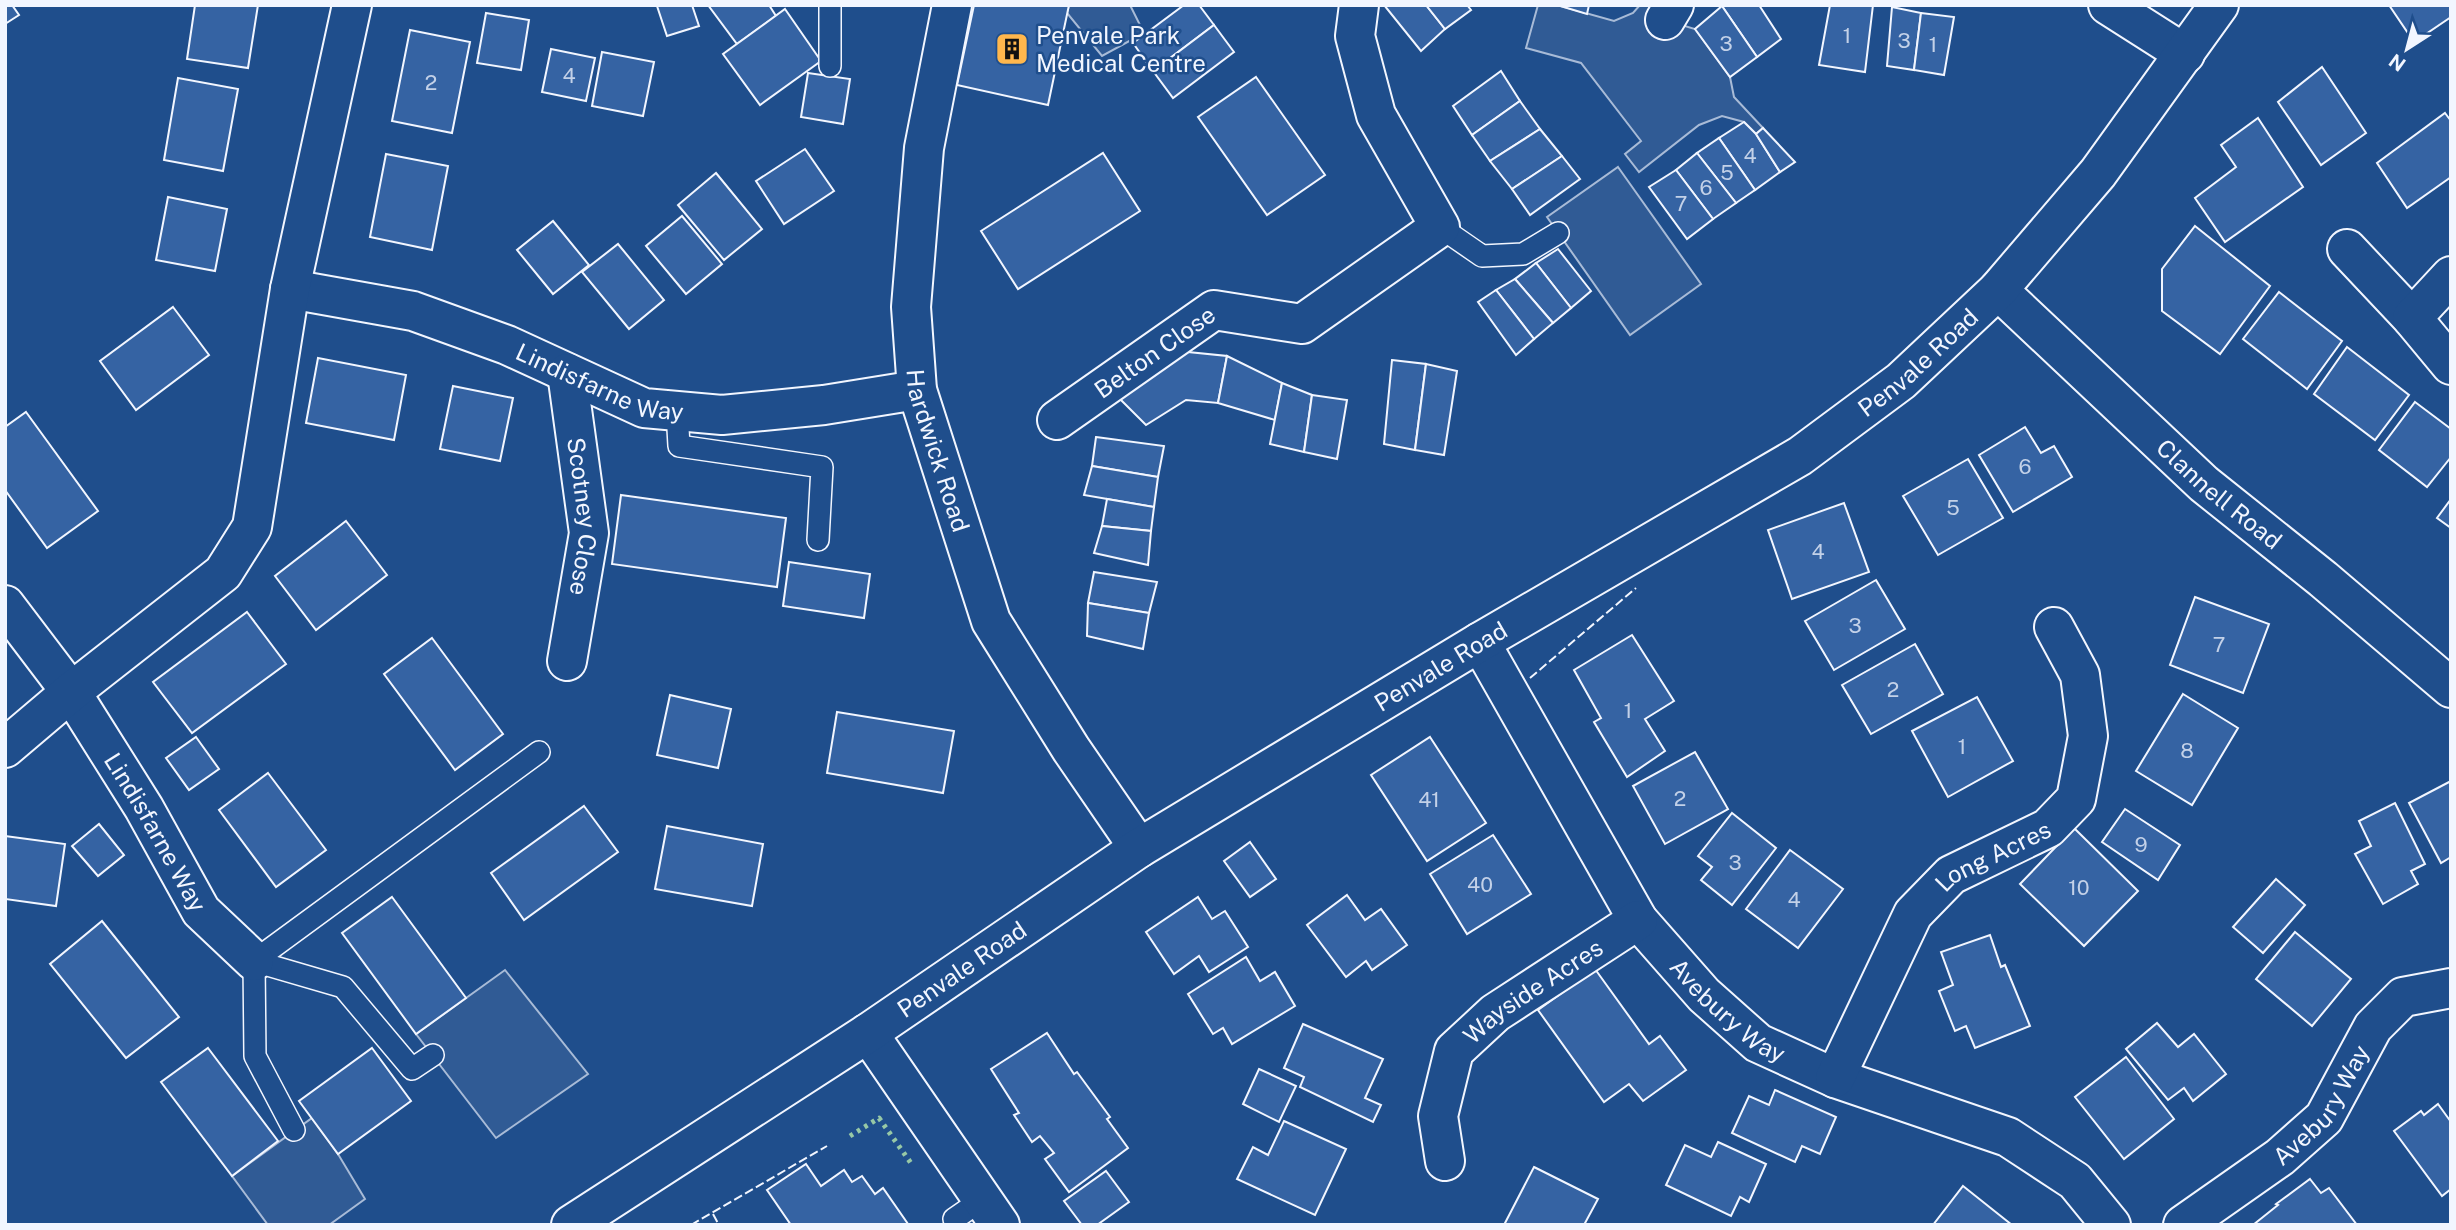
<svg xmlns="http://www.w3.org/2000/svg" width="2456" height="1230" font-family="'Public Sans',sans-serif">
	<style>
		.parking { fill: #305b95; stroke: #a8bbd7; stroke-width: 2 }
		.building { fill: #3563a3; stroke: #f2f6ff; stroke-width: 2 }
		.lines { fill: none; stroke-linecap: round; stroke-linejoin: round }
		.service-casing { stroke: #f2f6ff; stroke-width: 24 }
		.minor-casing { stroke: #f2f6ff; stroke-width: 42 }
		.tertiary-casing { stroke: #f2f6ff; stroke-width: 42 }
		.service { stroke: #1f4e8c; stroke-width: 21 }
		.minor { stroke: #1f4e8c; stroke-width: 38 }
		.tertiary { stroke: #1f4e8c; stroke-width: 38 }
		.hedge { stroke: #97c8a6; stroke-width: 5; stroke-dasharray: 3.5 5; stroke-linecap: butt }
		.fence { stroke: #f2f6ff; stroke-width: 2; stroke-dasharray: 9 3.5; stroke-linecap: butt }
		.labels { text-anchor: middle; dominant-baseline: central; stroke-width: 5; stroke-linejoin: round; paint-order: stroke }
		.number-label { font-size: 21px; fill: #c3d1e8 }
		.poi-label { font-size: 24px; fill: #f2f6ff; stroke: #1f4e8c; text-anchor: start }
		.street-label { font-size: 24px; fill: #f2f6ff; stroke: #1f4e8c }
	</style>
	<rect width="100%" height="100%" fill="#1f4e8c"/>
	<g class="parking">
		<polygon points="1069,5 1130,5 1144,33 1102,56 1067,13"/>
		<polygon points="1538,5 1557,5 1614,21 1633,13 1640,5 1647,5 1665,20 1695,29 1730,77 1734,97 1763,128 1756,134 1744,122 1722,116 1699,125 1639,172 1625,154 1641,141 1581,63 1526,48"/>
		<polygon points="1618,167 1701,284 1630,335 1547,217"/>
		<polygon points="505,970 588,1074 496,1138 416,1034"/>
		<polygon points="312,1118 338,1154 365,1199 329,1225 268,1225 232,1176"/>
	</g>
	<g class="building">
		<polygon points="5,5 12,5 19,15 5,24"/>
		<polygon points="195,5 258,5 248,68 187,59"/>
		<polygon points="661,5 692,5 699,26 667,36 657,6"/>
		<polygon points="708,5 769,5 776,16 737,44"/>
		<polygon points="974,5 1069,5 1048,105 957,85"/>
		<polygon points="1184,5 1199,5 1214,25 1153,71 1133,43"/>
		<polygon points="1384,5 1426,5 1445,29 1421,51"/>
		<polygon points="1426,5 1467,5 1471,10 1445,29"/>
		<polygon points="1557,5 1589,5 1587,14"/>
		<polygon points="1759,5 1781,39 1757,57 1722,6"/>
		<polygon points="1830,5 1873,5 1865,72 1819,65"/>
		<polygon points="2389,5 2451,5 2451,17 2414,42"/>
		<polygon points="1722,6 1757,57 1730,77 1695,29"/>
		<polygon points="1892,7 1921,13 1914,70 1887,66"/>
		<polygon points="785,9 821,61 760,105 723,54"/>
		<polygon points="486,13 529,20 521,70 477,63"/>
		<polygon points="1921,13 1954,17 1944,75 1914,70"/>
		<polygon points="1214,25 1234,52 1173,98 1153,71"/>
		<polygon points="410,30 470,42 452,133 392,121"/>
		<polygon points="551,49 595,58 586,101 542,92"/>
		<polygon points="602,52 654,62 643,116 592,106"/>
		<polygon points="2322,67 2366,133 2321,165 2278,102"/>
		<polygon points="1501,71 1520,101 1472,135 1453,106"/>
		<polygon points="808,73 850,79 843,124 801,117"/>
		<polygon points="1256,77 1325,175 1267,215 1198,117"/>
		<polygon points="178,78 238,89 223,171 164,160"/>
		<polygon points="1520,101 1540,129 1490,161 1472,135"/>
		<polygon points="2445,113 2451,121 2451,177 2407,208 2377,163"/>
		<polygon points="2258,118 2303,187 2225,242 2195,198 2236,167 2221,145"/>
		<polygon points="1744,122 1756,134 1780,172 1755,190 1719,138"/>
		<polygon points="1763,128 1795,162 1780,172 1756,134"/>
		<polygon points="1540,129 1562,156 1512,189 1490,161"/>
		<polygon points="1719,138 1755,190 1736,203 1697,153"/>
		<polygon points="805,149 834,191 784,224 756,181"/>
		<polygon points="1103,153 1140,211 1018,289 981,231"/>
		<polygon points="1697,153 1736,203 1713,219 1676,170"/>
		<polygon points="386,154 448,166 432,250 370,237"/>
		<polygon points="1562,156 1580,179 1530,215 1512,189"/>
		<polygon points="1676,170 1713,219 1687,239 1649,187"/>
		<polygon points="716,173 762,229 724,260 678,205"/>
		<polygon points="168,197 227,209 215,271 156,260"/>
		<polygon points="682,216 722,264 686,294 646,246"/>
		<polygon points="553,221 589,265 553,294 517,250"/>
		<polygon points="2195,226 2270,286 2220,354 2162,311 2162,269"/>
		<polygon points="618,244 664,300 629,329 582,272"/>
		<polygon points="1558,249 1591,291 1571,308 1536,263"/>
		<polygon points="1536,263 1571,308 1553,323 1515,279"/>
		<polygon points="1515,279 1553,323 1534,339 1496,290"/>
		<polygon points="1496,290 1534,339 1516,355 1478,302"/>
		<polygon points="2279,292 2342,341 2307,389 2243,339"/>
		<polygon points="173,307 209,355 136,410 100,361"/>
		<polygon points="2347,347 2409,395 2375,440 2314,394"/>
		<polygon points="1178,351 1227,356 1218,403 1186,400 1146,425 1117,396"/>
		<polygon points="1227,356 1282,383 1275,420 1218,403"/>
		<polygon points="318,358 406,375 394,440 306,423"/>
		<polygon points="1392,360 1426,364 1415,450 1384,444"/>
		<polygon points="1426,364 1457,371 1444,455 1415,450"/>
		<polygon points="1282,383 1312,395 1304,452 1270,444"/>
		<polygon points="453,386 513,398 500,461 440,449"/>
		<polygon points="1312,395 1347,400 1337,459 1304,452"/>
		<polygon points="2415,402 2451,429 2451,457 2427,487 2379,450"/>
		<polygon points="26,412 98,511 47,548 5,490 5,427"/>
		<polygon points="2025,427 2041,453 2054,446 2072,477 2013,512 1979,455"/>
		<polygon points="1096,437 1164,446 1158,477 1092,466"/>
		<polygon points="1968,459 2003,518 1938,555 1903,496"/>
		<polygon points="1092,466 1158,477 1154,507 1084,495"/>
		<polygon points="621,495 786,518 777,587 612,564"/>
		<polygon points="1107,499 1154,507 1151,531 1102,526"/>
		<polygon points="2451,499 2451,528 2437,518"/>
		<polygon points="1844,503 1869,572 1792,599 1768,530"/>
		<polygon points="346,521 387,575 316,630 275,576"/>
		<polygon points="1102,526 1151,531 1148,565 1094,553"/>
		<polygon points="789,562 870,574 864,618 783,606"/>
		<polygon points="1094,572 1157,582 1149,613 1088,603"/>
		<polygon points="1876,580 1905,629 1834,670 1805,621"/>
		<polygon points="2195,597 2269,624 2243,693 2170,665"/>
		<polygon points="1088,603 1149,613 1143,649 1087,636"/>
		<polygon points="247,612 286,664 192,733 153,682"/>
		<polygon points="1632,635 1674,701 1645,719 1665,751 1627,777 1594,722 1601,718 1574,670"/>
		<polygon points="432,638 503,734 455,770 384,674"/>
		<polygon points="1915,644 1943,694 1871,734 1842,685"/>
		<polygon points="2183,694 2238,728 2192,805 2136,771"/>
		<polygon points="670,695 731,709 718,768 657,755"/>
		<polygon points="1977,697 2013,761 1948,797 1912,731"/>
		<polygon points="837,712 954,731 943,793 827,773"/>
		<polygon points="196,737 219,769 189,790 166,758"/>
		<polygon points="1430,737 1486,823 1427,861 1371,775"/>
		<polygon points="1695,752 1728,809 1665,844 1633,786"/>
		<polygon points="268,773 326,850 276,887 219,810"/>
		<polygon points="2451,781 2451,857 2441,863 2409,803"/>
		<polygon points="2395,803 2425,864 2411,871 2418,884 2383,904 2355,854 2371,846 2359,821"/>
		<polygon points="584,806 618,852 524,920 491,873"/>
		<polygon points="2125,809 2180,845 2158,880 2102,842"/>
		<polygon points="1732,813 1776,848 1732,905 1701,880 1712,867 1698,856"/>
		<polygon points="99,824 124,855 98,876 72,846"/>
		<polygon points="667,826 763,844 752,906 655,889"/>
		<polygon points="2074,828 2138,891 2084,946 2020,884"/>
		<polygon points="1493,835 1531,894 1467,934 1430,874"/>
		<polygon points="5,836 65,844 56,906 5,899"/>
		<polygon points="1250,842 1276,879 1250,897 1224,861"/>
		<polygon points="1790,850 1843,889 1798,948 1746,909"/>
		<polygon points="2276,879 2305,905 2263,953 2233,927"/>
		<polygon points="1347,895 1365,920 1381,909 1407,945 1372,970 1366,961 1346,977 1307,925"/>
		<polygon points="392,897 466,998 416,1034 342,933"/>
		<polygon points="1198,897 1212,919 1225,911 1248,947 1209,972 1199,956 1174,974 1146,932"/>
		<polygon points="102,921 179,1017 126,1058 50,964"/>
		<polygon points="2295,932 2351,979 2312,1026 2256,979"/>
		<polygon points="1990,935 2001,967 2005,965 2030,1026 1975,1048 1966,1026 1955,1031 1939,991 1953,985 1941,952"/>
		<polygon points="1246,957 1260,981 1275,972 1295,1006 1232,1044 1223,1028 1213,1034 1188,994"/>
		<polygon points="1595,969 1649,1044 1660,1036 1686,1070 1643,1101 1629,1084 1604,1102 1538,1010"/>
		<polygon points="2157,1023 2178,1047 2194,1034 2226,1074 2193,1101 2184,1088 2168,1100 2126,1049"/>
		<polygon points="1303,1024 1383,1059 1365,1098 1381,1105 1373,1122 1300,1087 1304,1077 1284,1068"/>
		<polygon points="1047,1033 1074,1074 1077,1072 1110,1117 1107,1119 1128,1148 1069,1192 1045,1159 1054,1153 1040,1136 1032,1142 1014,1115 1019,1113 991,1069"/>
		<polygon points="208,1048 278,1141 232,1176 161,1082"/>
		<polygon points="372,1048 411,1101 338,1154 299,1101"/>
		<polygon points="2126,1057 2174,1119 2124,1159 2075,1097"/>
		<polygon points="1259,1069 1296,1086 1279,1122 1243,1104"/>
		<polygon points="1775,1090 1836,1117 1820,1154 1802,1146 1795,1162 1732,1133 1749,1096 1769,1105"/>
		<polygon points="2438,1104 2451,1122 2451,1189 2442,1196 2394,1131 2421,1111 2424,1115"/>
		<polygon points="1284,1121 1346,1149 1315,1215 1237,1179 1253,1147 1268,1155"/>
		<polygon points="1718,1142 1766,1164 1749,1202 1740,1197 1731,1216 1666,1185 1685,1145 1711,1157"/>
		<polygon points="806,1164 821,1186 844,1170 852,1182 862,1176 875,1194 883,1188 908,1224 791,1225 767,1190"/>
		<polygon points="1534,1167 1598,1199 1584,1225 1504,1225"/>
		<polygon points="1106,1171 1129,1202 1097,1225 1082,1225 1064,1201"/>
		<polygon points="2310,1179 2321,1193 2329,1188 2357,1225 2253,1225 2278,1205 2276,1204"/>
		<polygon points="1963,1186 2012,1225 1933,1225"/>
	</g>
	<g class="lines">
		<defs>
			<g id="service">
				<polyline points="830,66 830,5"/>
				<polyline points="1440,227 1482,256 1523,254 1558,233"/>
				<polyline points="677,411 679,446 822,467 818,540"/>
				<polyline points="254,961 539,752"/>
				<polyline points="254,961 343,987 412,1069 433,1055"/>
				<polyline points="254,961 255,1056 294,1130"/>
				<polyline points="954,1219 983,1199"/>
			</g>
			<g id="minor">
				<path id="s1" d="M952 5 924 148 911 307 917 390 991 621 1071 749 1139 848"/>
				<polyline points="2108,5 2185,54"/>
				<polyline points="1665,20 1674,5"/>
				<polyline points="2347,249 2412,318"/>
				<polyline points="2451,276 2412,318 2451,365"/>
				<path id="s2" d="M290 289 413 311 507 345 644 408 722 415 824 405 917 390"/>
				<path id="s3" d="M567 373 589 533 567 661"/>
				<path id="s4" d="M1057 420 1214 310 1302 324 1440 227 1376 115 1355 36 1359 5"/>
				<path id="s5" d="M5 605 71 692 144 808 201 911 254 961"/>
				<path id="s6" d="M1480 642 1638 920 1704 995 1758 1043 1835 1078 2008 1137 2075 1181 2111 1225"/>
				<polyline points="5,748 71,692 223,573 252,527 290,289 352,5"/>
				<polyline points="868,1033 1000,1225"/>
				<path id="s7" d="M1835 1078 1913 914 1951 875 2048 828 2076 799 2088 736 2080 675 2054 627"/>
				<path id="s8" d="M1445 1161 1438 1116 1454 1051 1495 1013 1638 920"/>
				<path id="s9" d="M2183 1225 2280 1157 2324 1118 2373 1027 2403 997 2451 988"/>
			</g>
			<g id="tertiary">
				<path id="s10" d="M1998 290 2204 484 2323 579 2451 688"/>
				<path id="s11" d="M571 1225 868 1033 1139 848 1480 642 1800 456 1901 381 1998 290 2098 173 2219 5"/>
			</g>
		</defs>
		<use href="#service" class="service-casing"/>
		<use href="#minor" class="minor-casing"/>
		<use href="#tertiary" class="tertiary-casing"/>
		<use href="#service" class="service"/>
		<use href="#minor" class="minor"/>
		<use href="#tertiary" class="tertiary"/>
		<polyline class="hedge" points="850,1136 879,1118 913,1166"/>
		<g class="fence">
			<polyline points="1530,678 1636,588"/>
			<polyline points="713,1214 719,1225"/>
			<polyline points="691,1225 827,1146"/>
		</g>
	</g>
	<defs>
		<symbol id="building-square" viewBox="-11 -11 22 22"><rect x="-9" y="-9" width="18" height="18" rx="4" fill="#ffb74d" stroke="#1f4e8c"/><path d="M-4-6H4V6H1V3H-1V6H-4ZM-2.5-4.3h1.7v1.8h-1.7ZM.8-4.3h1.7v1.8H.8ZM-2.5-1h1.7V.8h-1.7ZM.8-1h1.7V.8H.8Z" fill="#111"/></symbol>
	</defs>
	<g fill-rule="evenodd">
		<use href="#building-square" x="993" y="30" width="38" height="38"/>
	</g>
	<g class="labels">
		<g class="number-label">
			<text x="1847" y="35">1</text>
			<text x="1904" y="40">3</text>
			<text x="1726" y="43">3</text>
			<text x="1933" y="44">1</text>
			<text x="569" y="75">4</text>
			<text x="431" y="82">2</text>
			<text x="1750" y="155">4</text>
			<text x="1727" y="172">5</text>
			<text x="1706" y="187">6</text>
			<text x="1681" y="203">7</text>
			<text x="2025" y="466">6</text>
			<text x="1953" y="507">5</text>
			<text x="1818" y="551">4</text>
			<text x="1855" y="625">3</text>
			<text x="2219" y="644">7</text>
			<text x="1893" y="689">2</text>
			<text x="1628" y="710">1</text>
			<text x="1962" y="746">1</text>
			<text x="2187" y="750">8</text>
			<text x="1680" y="798">2</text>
			<text x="1429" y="799">41</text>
			<text x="2141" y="844">9</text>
			<text x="1735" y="862">3</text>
			<text x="1480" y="884">40</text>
			<text x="2079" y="887">10</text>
			<text x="1794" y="899">4</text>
		</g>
		<g class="poi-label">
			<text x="1036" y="35">Penvale Park<tspan x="1036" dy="28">Medical Centre</tspan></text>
		</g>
		<g class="street-label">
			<text stroke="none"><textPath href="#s4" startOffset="119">Belton Close</textPath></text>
			<text stroke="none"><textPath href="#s11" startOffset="1601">Penvale Road</textPath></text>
			<text stroke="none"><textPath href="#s2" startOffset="326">Lindisfarne Way</textPath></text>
			<text stroke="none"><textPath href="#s1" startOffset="452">Hardwick Road</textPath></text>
			<text stroke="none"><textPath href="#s10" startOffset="301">Clannell Road</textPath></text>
			<text stroke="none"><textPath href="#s3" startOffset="145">Scotney Close</textPath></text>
			<text stroke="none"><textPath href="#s11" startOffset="1034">Penvale Road</textPath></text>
			<text stroke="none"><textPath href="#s5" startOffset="273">Lindisfarne Way</textPath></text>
			<text stroke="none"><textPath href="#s7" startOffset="282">Long Acres</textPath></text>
			<text stroke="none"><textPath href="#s11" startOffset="467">Penvale Road</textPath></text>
			<text stroke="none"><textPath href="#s8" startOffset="212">Wayside Acres</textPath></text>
			<text stroke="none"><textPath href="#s6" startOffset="448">Avebury Way</textPath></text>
			<text stroke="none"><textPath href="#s9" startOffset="186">Avebury Way</textPath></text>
		</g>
	</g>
	<rect width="2456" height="1230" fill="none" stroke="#f2f6ff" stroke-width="14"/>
	<g transform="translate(2407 49) rotate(216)" stroke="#1f4e8c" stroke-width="5" paint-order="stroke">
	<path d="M0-5L12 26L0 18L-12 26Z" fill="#f2f6ff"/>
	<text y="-10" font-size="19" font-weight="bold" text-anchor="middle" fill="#f2f6ff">N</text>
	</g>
</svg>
